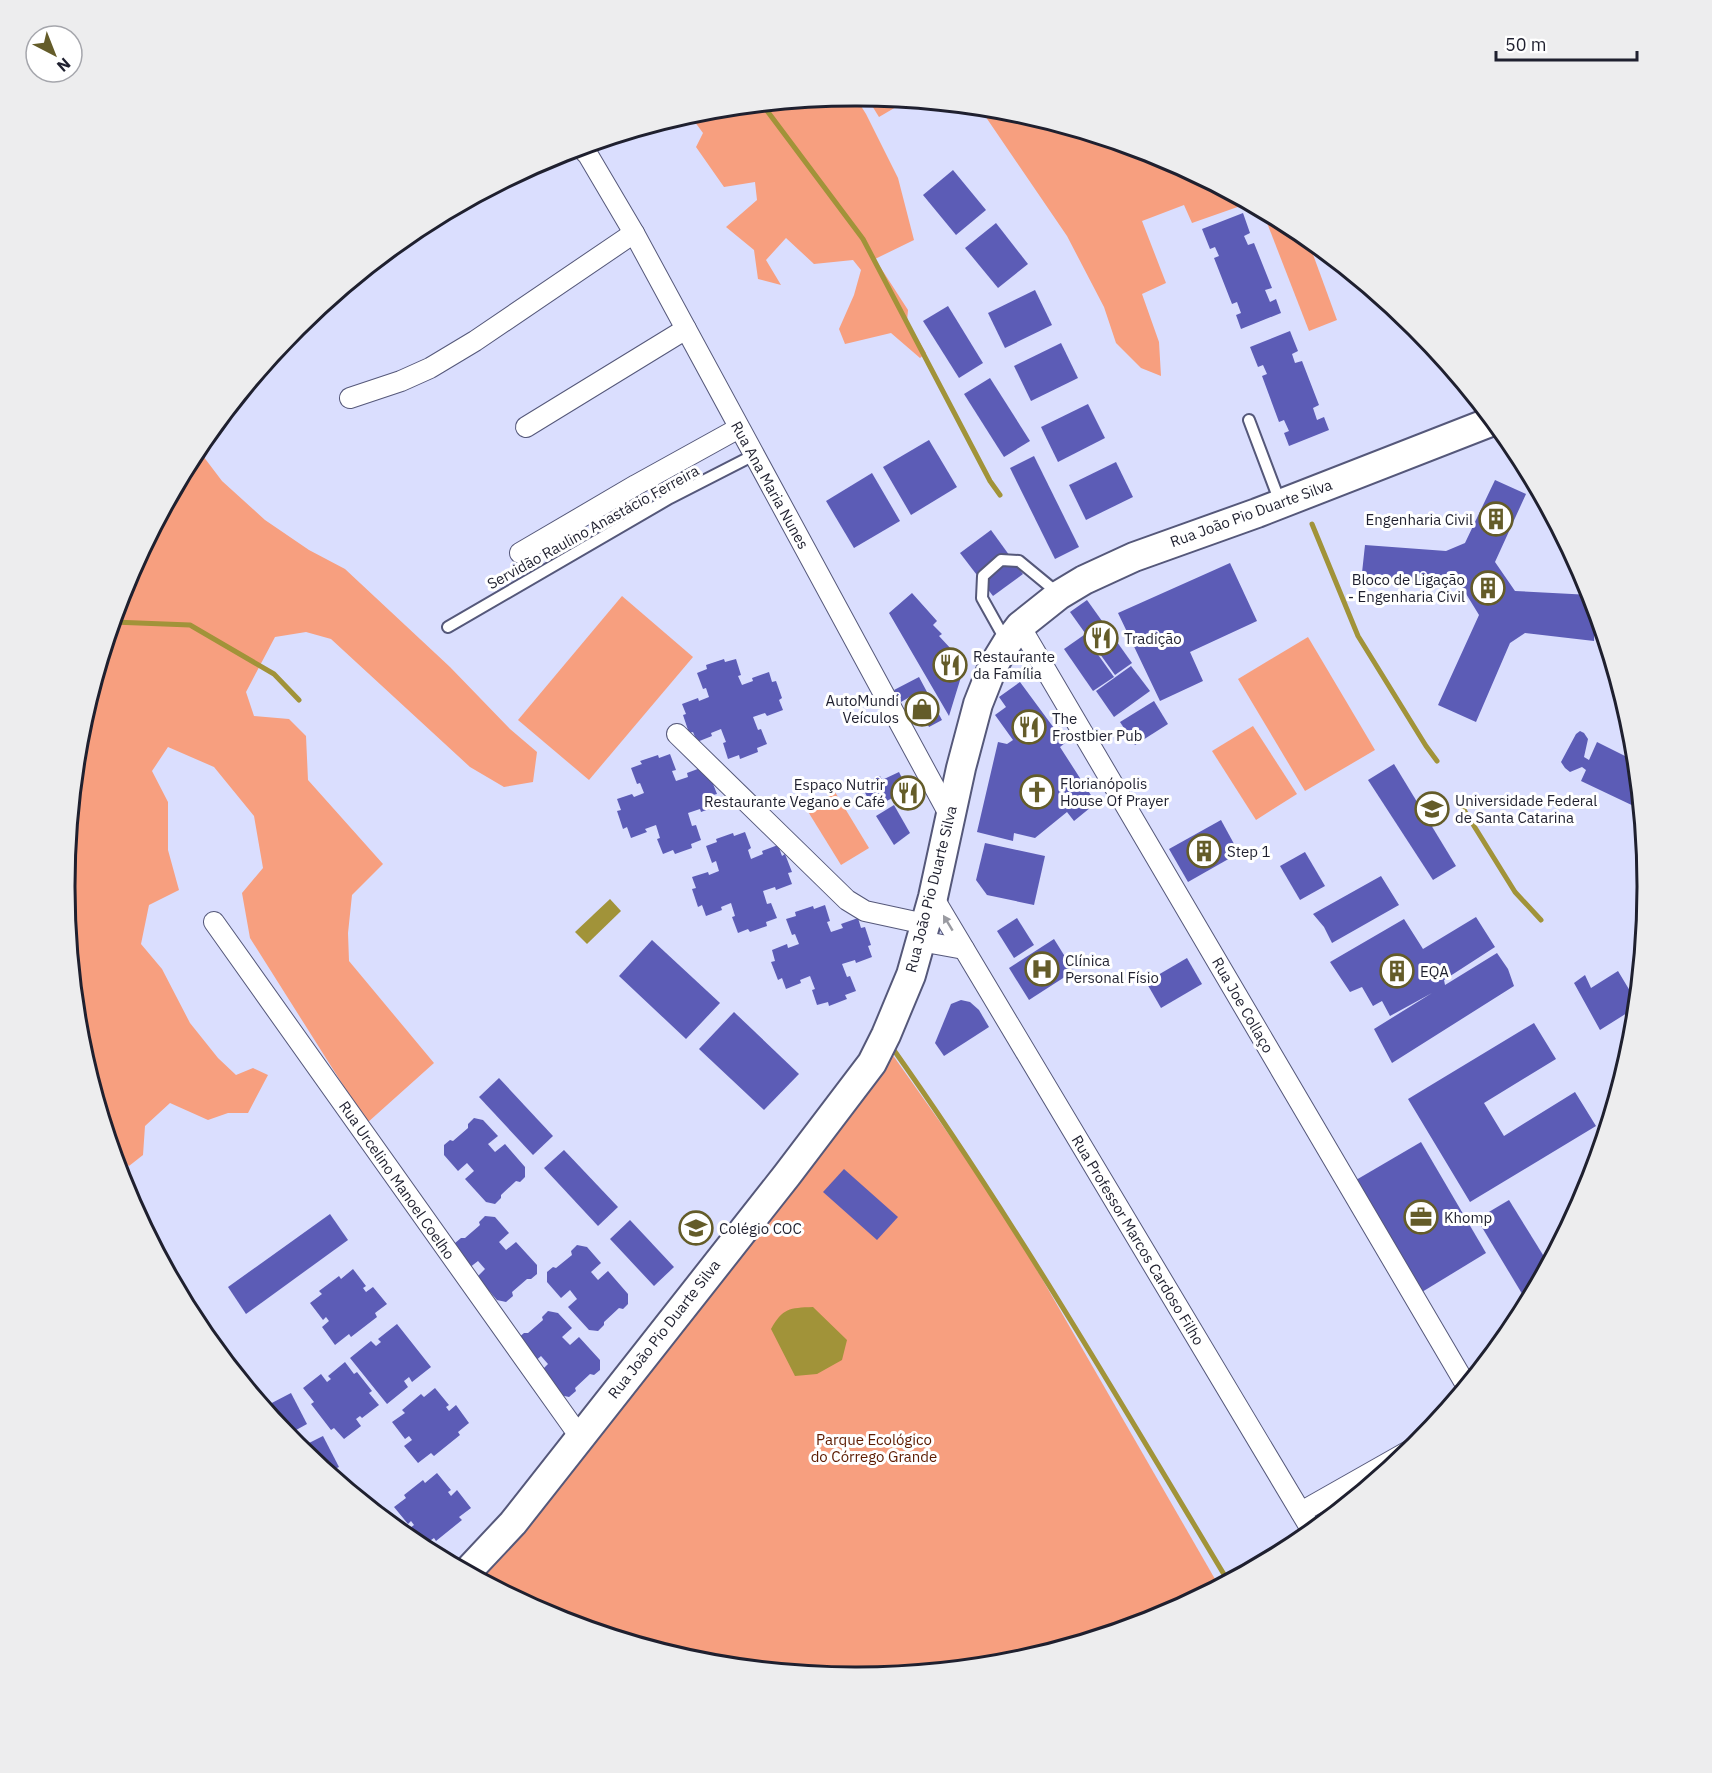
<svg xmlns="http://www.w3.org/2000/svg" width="1712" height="1773" font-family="'IBM Plex Sans',sans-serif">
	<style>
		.green { fill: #f79f7f }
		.water { fill: #a19339 }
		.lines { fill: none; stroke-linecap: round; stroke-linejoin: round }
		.stream { stroke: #a19339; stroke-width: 5 }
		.building { fill: #5c5cb6 }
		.service-casing { stroke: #55587a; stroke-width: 14 }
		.minor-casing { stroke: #55587a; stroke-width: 22 }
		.secondary-casing { stroke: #55587a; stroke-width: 32 }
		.service { stroke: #fff; stroke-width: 10 }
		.minor { stroke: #fff; stroke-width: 20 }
		.secondary { stroke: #fff; stroke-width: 28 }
		.oneway { fill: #9a9ba1 }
		.labels { text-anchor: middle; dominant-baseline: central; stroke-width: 6; stroke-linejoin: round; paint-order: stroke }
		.street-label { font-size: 15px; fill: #1f202f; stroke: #fff }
		.poi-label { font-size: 15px; fill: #1f202f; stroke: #fff; text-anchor: start }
		.park-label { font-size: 15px; fill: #5c1b00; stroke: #fff }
		.rim { fill: none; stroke: #1f202f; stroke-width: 3 }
	</style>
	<rect width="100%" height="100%" fill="#dadefe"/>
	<g class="green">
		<polygon points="854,95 866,114 898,178 914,240 875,259 908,310 907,321 926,353 920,358 891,333 845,344 839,329 854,295 861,270 853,260 814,264 786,238 766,260 781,285 758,279 754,250 726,227 757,200 755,182 724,187 696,147 703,133 689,114 702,110"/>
		<polygon points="866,96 908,100 879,117"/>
		<polygon points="979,107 1011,110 1159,155 1249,203 1192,223 1184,205 1142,221 1166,283 1142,294 1159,342 1161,376 1141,368 1116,343 1104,307 1067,236"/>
		<polygon points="1262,210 1296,229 1307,238 1337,320 1309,331"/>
		<polygon points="197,448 222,481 265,520 309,550 345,569 450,667 510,729 537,752 533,782 504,787 470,767 331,639 306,632 275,637 246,692 254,716 289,719 306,736 308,780 383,864 352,895 348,933 349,961 434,1063 367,1123 250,938 242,893 263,868 254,816 214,767 168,747 152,771 168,802 168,850 179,890 149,905 141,944 162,969 190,1023 218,1058 236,1075 253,1068 268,1075 248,1113 228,1113 208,1120 170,1103 145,1126 143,1155 129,1166 112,1147 80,1041 65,886 80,732 125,583"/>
		<polygon points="622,596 693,657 589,780 518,720"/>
		<polygon points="1308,637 1375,750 1305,791 1238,679"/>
		<polygon points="1253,726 1297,794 1256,820 1212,751"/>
		<polygon points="835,792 869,848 841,865 807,810"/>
		<polygon points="892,1054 1003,1211 1219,1586 1159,1618 1010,1663 856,1678 701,1663 553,1618 480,1578"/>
	</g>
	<g class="water">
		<polygon points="610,899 621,911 587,944 575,932"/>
		<path d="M813 1307 847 1340 842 1360 817 1374 795 1376 771 1329C783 1308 789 1308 813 1307Z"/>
	</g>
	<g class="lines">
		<g class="stream">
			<polyline points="762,104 863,239 990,481 1000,495"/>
			<polyline points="1312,524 1358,636 1426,746 1437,761"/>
			<polyline points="113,622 190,625 274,674 299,700"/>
			<polyline points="1461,805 1515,892 1541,920"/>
			<path d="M891 1046C1013 1218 1119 1400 1228 1581"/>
		</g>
	</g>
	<g class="building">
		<polygon points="953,170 986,210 956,235 923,195"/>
		<polygon points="1243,213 1250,233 1244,236 1248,245 1254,243 1272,288 1265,290 1270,302 1276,299 1281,313 1241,329 1236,315 1241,313 1237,302 1232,304 1214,258 1219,256 1215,247 1210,249 1202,229"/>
		<polygon points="996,223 1028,264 998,288 965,248"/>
		<polygon points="1035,290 1052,325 1005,348 988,313"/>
		<polygon points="948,306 983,363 959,378 923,321"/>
		<polygon points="1290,331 1298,351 1292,354 1295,363 1302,361 1319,405 1313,408 1317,420 1324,417 1329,430 1289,446 1284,433 1289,431 1284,420 1279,422 1262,376 1267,374 1263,365 1258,367 1250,347"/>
		<polygon points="1061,343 1078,378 1031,401 1014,366"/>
		<polygon points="1432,347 1452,372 1445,375"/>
		<polygon points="990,378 1030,441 1004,457 964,394"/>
		<polygon points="1088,404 1105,438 1058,462 1041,427"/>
		<polygon points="929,440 957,487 911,515 883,467"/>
		<polygon points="1034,456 1079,547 1055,559 1010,468"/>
		<polygon points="1116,462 1133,497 1086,520 1069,485"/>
		<polygon points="872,473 900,521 854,548 826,501"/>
		<polygon points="1495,480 1526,494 1495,562 1515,591 1591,595 1595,609 1594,641 1525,633 1510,643 1476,722 1438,705 1479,615 1460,584 1361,582 1365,545 1446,551 1465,543"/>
		<polygon points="991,530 1023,574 993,596 960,553"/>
		<polygon points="1568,547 1580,571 1579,572 1562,552"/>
		<polygon points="1230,563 1257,621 1190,652 1203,681 1160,701 1118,613"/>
		<polygon points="912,593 937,621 933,625 942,634 939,636 965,664 949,716 889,613"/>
		<polygon points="1087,600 1132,663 1115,675 1070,612"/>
		<polygon points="1084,635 1114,677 1093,691 1064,649"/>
		<polygon points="724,659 725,662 736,659 741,675 738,676 742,685 753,681 752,678 769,672 772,682 776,681 782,698 779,700 783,710 767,716 765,713 753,717 758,730 761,729 767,744 757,748 758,752 740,759 739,755 728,759 723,743 726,742 721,729 711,733 712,736 697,742 693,732 689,733 683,715 686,714 682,704 698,698 699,701 709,697 706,688 703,689 697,673 707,669 706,665"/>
		<polygon points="1131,666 1150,691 1114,717 1096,691"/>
		<polygon points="919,677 942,720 929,727 913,695 901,702 894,690"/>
		<polygon points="1020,682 1065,743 1060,747 1096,803 1074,821 1067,812 1035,838 1014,833 1013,841 977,832 998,742 1007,744 1013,740 995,715 1006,707 999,697"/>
		<polygon points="1154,701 1168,724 1135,745 1120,722"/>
		<polygon points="1580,731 1584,733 1588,739 1584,757 1589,760 1597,742 1635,761 1640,809 1581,781 1586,770 1582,767 1570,772 1565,768 1561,762 1576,734"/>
		<polygon points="670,754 676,770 672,771 676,781 688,777 687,773 703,767 707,777 710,776 717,794 713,795 717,806 701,812 700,809 688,813 692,826 696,825 701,840 691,844 692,848 675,854 673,850 663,854 657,839 660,838 656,825 645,829 647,832 631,838 627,827 623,829 617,811 621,810 617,799 632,794 634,797 644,793 640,783 637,784 631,768 642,764 640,761 658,755 659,758"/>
		<polygon points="1394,764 1456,866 1433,880 1368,780"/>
		<polygon points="899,772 908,790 873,808 861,785 880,776 882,780"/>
		<polygon points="894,805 910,833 894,845 876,816"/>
		<polygon points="1221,820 1239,853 1188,882 1169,849"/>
		<polygon points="745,832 751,848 748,850 751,859 763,854 762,851 778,845 782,856 785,854 792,872 788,873 792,884 776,890 775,887 763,891 767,904 771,903 777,918 766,922 767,926 750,932 748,929 738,933 732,917 735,916 731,903 721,907 722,910 706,916 702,905 698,907 692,889 696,888 692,877 708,872 709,875 719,871 716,861 712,863 706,846 717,842 716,839 733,833 734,836"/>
		<polygon points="985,843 1045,856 1034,905 987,895 976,880"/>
		<polygon points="1305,852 1325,886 1300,900 1280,866"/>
		<polygon points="1381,876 1399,905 1332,943 1324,927 1313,914"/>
		<polygon points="825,905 830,921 827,922 831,932 843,928 841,924 858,918 861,928 865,927 871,945 868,946 872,957 856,963 855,960 842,964 847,977 850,976 856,991 845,995 847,999 829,1006 828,1002 817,1005 812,990 815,989 810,976 800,980 801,983 786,989 782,978 778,980 771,962 775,961 772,950 787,944 788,948 799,944 795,934 792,935 786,919 796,916 795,912 813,906 814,909"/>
		<polygon points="1476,917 1495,947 1444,980 1445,985 1497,953 1508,969 1514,986 1392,1063 1374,1029 1432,993 1390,1016 1382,1001 1373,1006 1362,987 1350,992 1330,962 1404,919 1423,949"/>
		<polygon points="1017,918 1034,945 1014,958 997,931"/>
		<polygon points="1054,939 1074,971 1029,1000 1009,968"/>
		<polygon points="652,940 720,1003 686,1039 619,976"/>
		<polygon points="1187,958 1202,984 1161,1008 1146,982"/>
		<polygon points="1618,971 1636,1001 1635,1008 1600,1030 1574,983 1585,975 1591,988"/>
		<polygon points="961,1000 970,1002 979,1010 989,1027 944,1056 935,1043 951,1004"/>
		<polygon points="734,1012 799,1074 764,1110 699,1049"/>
		<polygon points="1534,1023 1556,1059 1484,1103 1504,1136 1575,1092 1596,1126 1470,1202 1408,1099"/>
		<polygon points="499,1078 553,1136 533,1155 479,1097"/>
		<polygon points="474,1118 483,1120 498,1136 488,1144 495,1152 505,1144 525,1167 525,1177 520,1182 516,1181 501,1195 501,1198 495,1204 486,1202 465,1179 474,1171 467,1163 458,1171 444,1155 444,1145 450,1140 453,1141 468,1128 468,1124"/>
		<polygon points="1421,1142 1486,1253 1422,1292 1356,1180"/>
		<polygon points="564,1150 618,1207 598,1226 544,1168"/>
		<polygon points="844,1169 898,1217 877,1240 823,1192"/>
		<polygon points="1509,1200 1548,1263 1527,1302 1477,1219"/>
		<polygon points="330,1214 348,1240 246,1314 228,1287"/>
		<polygon points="485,1216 495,1217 509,1233 499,1242 506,1250 516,1242 537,1265 537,1274 531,1279 527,1279 512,1292 513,1296 506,1302 497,1300 477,1277 485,1269 478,1261 469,1268 455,1253 455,1243 461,1238 465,1238 480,1225 479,1222"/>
		<polygon points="630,1220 674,1267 654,1286 610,1239"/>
		<polygon points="577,1245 587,1247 601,1263 591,1272 598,1280 608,1271 628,1294 628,1304 623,1309 619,1308 604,1322 604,1325 598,1331 589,1330 568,1307 577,1299 570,1290 561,1298 547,1282 547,1272 553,1267 556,1268 572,1255 571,1251"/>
		<polygon points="353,1269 366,1286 363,1288 366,1292 373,1287 387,1304 375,1313 377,1317 351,1337 349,1334 335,1345 322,1327 329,1321 326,1317 323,1320 310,1303 322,1294 319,1291 339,1276 341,1279"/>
		<polygon points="548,1311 558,1313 572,1328 562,1337 570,1345 579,1337 600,1360 600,1370 594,1375 590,1374 575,1388 576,1391 569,1397 560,1395 540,1372 548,1364 541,1356 532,1364 518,1338 524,1333 528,1333 543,1320 542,1317"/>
		<polygon points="397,1324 431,1367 412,1382 409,1377 404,1381 408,1387 387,1404 350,1358 371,1341 376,1346 381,1342 378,1339"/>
		<polygon points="345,1362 354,1374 357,1372 372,1391 369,1393 379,1405 362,1418 360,1416 356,1419 361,1426 344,1439 334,1428 331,1430 311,1404 314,1402 303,1388 321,1374 327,1382 331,1379 328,1376"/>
		<polygon points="435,1388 449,1405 446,1407 449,1411 456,1405 469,1423 458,1432 460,1435 434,1456 431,1453 418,1463 404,1446 412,1440 409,1436 405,1439 392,1422 405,1413 402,1410 421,1394 424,1397"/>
		<polygon points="291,1393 307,1424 287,1435 264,1407"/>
		<polygon points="323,1436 339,1467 328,1472 299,1448"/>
		<polygon points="437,1473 451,1490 448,1492 451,1496 457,1490 471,1508 459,1517 462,1520 436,1541 434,1538 421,1547 417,1545 406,1531 414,1525 411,1521 408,1524 394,1507 406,1498 404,1495 423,1480 425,1483"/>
	</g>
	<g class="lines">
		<defs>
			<g id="service">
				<polyline points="1249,420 1280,502"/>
				<polyline points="448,627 670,498 754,455"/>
				<polyline points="1006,641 982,598 983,576 1001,560 1019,561 1059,594"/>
			</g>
			<g id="minor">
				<polyline points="580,147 588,155 634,233 950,816"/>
				<polyline points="350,398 401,381 430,368 475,341 634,233"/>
				<polyline points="526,427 686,329"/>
				<polyline points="520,553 636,485 739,428"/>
				<polyline points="1020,626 1466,1385"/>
				<polyline points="677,734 847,900 865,911 925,924"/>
				<polyline points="933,897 1312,1531"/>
				<polyline points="214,922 580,1437"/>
				<polyline points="920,941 964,949"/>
				<polyline points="1301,1512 1414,1448"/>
			</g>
			<polyline id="secondary" points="467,1572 513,1523 787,1175 872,1063 886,1035 911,975 933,897 961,768 978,704 993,666 1007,643 1020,626 1059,595 1084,580 1134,557 1257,513 1493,421"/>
		</defs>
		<use href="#service" class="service-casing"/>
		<use href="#minor" class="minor-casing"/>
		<use href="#secondary" class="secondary-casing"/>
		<use href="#service" class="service"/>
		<use href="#minor" class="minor"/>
		<use href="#secondary" class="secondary"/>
	</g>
	<defs><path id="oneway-solid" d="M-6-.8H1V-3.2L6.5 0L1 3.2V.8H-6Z" transform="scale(1.5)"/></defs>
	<use class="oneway" href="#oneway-solid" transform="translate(948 923) rotate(-121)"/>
	<defs>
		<symbol id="building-ring" viewBox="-11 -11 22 22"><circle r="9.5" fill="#fff" stroke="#645c29" stroke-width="1.5"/><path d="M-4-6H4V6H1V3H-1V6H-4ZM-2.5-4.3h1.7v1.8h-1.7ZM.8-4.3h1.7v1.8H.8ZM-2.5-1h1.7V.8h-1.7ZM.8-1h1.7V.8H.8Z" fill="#645c29"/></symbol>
		<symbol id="restaurant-ring" viewBox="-11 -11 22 22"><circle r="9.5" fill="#fff" stroke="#645c29" stroke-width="1.5"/><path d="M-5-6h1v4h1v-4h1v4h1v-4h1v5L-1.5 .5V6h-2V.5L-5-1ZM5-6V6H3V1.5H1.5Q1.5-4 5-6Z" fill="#645c29"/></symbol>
		<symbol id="shop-ring" viewBox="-11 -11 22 22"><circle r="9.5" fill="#fff" stroke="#645c29" stroke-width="1.5"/><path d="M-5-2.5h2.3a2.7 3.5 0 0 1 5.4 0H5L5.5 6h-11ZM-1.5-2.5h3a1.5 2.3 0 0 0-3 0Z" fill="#645c29"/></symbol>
		<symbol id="church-ring" viewBox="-11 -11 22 22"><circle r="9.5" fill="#fff" stroke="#645c29" stroke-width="1.5"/><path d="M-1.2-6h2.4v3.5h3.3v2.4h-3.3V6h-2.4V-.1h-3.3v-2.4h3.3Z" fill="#645c29"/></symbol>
		<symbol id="university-ring" viewBox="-11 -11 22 22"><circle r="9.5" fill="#fff" stroke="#645c29" stroke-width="1.5"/><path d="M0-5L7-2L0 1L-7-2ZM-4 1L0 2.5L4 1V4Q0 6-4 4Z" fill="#645c29"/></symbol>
		<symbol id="hospital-ring" viewBox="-11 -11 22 22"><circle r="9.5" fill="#fff" stroke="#645c29" stroke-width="1.5"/><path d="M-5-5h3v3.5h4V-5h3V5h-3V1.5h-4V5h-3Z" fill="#645c29"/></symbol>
		<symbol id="office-ring" viewBox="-11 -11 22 22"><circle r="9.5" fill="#fff" stroke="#645c29" stroke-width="1.5"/><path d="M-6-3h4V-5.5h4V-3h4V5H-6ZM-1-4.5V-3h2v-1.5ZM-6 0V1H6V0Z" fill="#645c29"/></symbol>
		<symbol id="school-ring" viewBox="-11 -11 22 22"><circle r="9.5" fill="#fff" stroke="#645c29" stroke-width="1.5"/><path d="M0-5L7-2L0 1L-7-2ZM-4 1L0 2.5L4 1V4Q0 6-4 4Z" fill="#645c29"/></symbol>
	</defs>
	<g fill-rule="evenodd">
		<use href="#building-ring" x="1477" y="500" width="38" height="38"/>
		<use href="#building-ring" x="1469" y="569" width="38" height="38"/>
		<use href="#restaurant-ring" x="1082" y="619" width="38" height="38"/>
		<use href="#restaurant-ring" x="931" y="646" width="38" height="38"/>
		<use href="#shop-ring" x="903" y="690" width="38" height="38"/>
		<use href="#restaurant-ring" x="1010" y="708" width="38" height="38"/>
		<use href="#church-ring" x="1018" y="773" width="38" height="38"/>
		<use href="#restaurant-ring" x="889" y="774" width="38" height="38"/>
		<use href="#university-ring" x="1413" y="790" width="38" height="38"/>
		<use href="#building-ring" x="1185" y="832" width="38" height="38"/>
		<use href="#hospital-ring" x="1023" y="950" width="38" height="38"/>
		<use href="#building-ring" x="1378" y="952" width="38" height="38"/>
		<use href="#office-ring" x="1402" y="1198" width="38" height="38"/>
		<use href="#school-ring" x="677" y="1209" width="38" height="38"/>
	</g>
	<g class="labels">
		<g class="street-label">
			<text transform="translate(770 485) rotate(61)">Rua Ana Maria Nunes</text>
			<text transform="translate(1251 513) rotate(-20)">Rua João Pio Duarte Silva</text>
			<text transform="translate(593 527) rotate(-29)">Servidão Raulino Anastácio Ferreira</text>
			<text transform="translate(931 889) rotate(-76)">Rua João Pio Duarte Silva</text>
			<text transform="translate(1243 1005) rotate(60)">Rua Joe Collaço</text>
			<text transform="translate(397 1180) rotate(55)">Rua Urcelino Manoel Coelho</text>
			<text transform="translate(1138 1240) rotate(59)">Rua Professor Marcos Cardoso Filho</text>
			<text transform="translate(664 1329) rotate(-52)">Rua João Pio Duarte Silva</text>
		</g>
		<g class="poi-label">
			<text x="1473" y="519" text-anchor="end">Engenharia Civil</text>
			<text x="1465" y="579" text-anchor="end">Bloco de Ligação<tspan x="1465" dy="17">- Engenharia Civil</tspan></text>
			<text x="1124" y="638">Tradição</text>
			<text x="973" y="656">Restaurante<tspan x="973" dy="17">da Família</tspan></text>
			<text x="899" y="700" text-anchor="end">AutoMundi<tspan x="899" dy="17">Veículos</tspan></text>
			<text x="1052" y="718">The<tspan x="1052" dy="17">Frostbier Pub</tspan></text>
			<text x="1060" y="783">Florianópolis<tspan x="1060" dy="17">House Of Prayer</tspan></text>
			<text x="885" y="784" text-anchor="end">Espaço Nutrir<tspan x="885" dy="17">Restaurante Vegano e Café</tspan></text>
			<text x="1455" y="800">Universidade Federal<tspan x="1455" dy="17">de Santa Catarina</tspan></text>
			<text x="1227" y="851">Step 1</text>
			<text x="1065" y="960">Clínica<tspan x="1065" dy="17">Personal Físio</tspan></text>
			<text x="1420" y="971">EQA</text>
			<text x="1444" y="1217">Khomp</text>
			<text x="719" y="1228">Colégio COC</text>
		</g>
		<g class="park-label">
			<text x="874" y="1439">Parque Ecológico<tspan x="874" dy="17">do Córrego Grande</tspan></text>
		</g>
	</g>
	<path d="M0 0H1712V1773H0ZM855 106H857A780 780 0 0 1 1637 886V887A780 780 0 0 1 857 1667H855A780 780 0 0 1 75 887V886A780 780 0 0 1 855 106Z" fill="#ededee" fill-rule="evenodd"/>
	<path class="rim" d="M855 106H857A780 780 0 0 1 1637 886V887A780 780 0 0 1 857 1667H855A780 780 0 0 1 75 887V886A780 780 0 0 1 855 106Z"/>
	<g transform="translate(54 54) rotate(138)"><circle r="28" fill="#ffffff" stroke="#a5a6ac" stroke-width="1.5"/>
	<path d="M0-4.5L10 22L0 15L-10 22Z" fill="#645c29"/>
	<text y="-9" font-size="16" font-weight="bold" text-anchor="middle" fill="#1f202f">N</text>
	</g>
	<path d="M1496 51v9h141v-9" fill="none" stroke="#1f202f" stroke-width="3"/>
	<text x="1505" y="51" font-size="18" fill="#1f202f" stroke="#ffffff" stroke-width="4.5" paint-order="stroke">50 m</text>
</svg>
